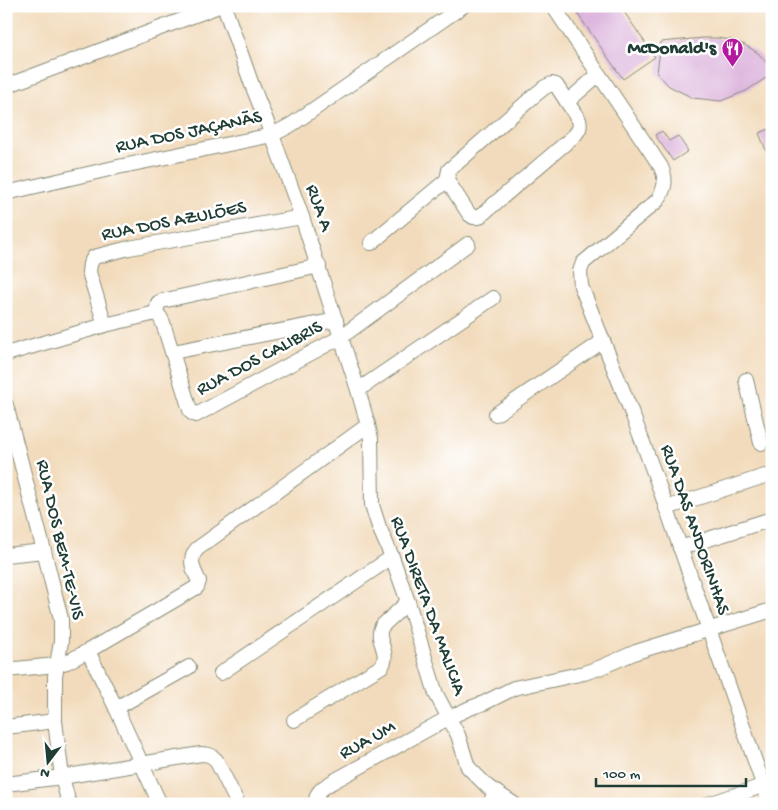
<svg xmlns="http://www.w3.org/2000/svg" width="778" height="810" font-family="'Gochi Hand',sans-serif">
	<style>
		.building { fill: #dcb2dc }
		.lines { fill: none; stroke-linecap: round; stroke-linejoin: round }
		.minor-casing { stroke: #888c78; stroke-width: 16 }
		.minor { stroke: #fff; stroke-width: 14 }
		.labels { text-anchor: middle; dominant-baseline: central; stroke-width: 5; stroke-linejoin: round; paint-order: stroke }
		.poi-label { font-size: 19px; font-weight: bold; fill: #1f3d34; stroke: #fff; text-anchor: end }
		.street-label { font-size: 19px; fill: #1f3d34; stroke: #fff }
	</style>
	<rect width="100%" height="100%" fill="#fff"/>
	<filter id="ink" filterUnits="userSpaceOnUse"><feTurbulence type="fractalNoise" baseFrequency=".02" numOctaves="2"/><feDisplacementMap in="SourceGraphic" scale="10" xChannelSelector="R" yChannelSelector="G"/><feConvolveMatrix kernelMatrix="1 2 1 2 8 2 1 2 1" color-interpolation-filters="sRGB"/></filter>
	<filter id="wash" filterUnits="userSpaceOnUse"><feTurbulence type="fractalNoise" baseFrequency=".0096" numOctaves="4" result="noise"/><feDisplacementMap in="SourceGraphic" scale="20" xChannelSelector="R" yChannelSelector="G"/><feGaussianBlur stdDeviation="1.12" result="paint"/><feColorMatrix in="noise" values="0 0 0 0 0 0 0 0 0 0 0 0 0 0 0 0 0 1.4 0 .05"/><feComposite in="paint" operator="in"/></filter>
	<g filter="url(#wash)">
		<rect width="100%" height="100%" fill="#f2dbbc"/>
		<g id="blocks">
			<g class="building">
				<polygon points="572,6 620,6 655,57 623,79"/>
				<polygon points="703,38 717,38 732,40 745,45 758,53 772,69 772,74 746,91 721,101 693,98 669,86 657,73 661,42"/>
				<polygon points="772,128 772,165 759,133"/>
				<polygon points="662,131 669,141 678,136 688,151 673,161 655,135"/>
			</g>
		</g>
	</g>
	<g filter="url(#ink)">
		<use href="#blocks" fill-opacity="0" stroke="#888c78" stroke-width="1"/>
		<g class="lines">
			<defs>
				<g id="minor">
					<polyline points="224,6 252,85 272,135 302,217 358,390 368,425 371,439 372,505 379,527 392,557 408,602 436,694 458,735 468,767 488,787 514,804"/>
					<path d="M553 6 661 167C667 180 665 188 658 200L583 263 580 271 581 286 633 416 656 478 770 804"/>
					<path d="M552 84 556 85 579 120C581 127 579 130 574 136L479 217H473L469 214 447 180 449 170 535 95 545 87Z"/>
					<polyline points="6,86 219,6"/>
					<polyline points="567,102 598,75"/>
					<polyline points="6,193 118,167 272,135 291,125 463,6"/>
					<polyline points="371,243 447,180"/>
					<polyline points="156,313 160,317 163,323 190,410 192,413 196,415 341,337 468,244"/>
					<polyline points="156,313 158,303 162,301 319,266"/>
					<polyline points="105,325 89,272 90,264 94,257 129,248 302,217"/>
					<polyline points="173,352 336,320"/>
					<polyline points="6,354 105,325 156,313"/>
					<polyline points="746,380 761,443"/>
					<polyline points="358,390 493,298"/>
					<polyline points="6,405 44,551 61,619 61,642 55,676 55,721 62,777 69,804"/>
					<polyline points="496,414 603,341"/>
					<polyline points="666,508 765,476"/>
					<polyline points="680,548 772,519"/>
					<polyline points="6,555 44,551"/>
					<polyline points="88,651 116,708 160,804"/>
					<path d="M6 670 56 665 67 662 88 651 197 587 199 581C193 570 188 559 197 549L368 425"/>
					<polyline points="221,673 392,557"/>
					<polyline points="116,708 189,667"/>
					<path d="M294 720 382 666C391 651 374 640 382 626L408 602"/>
					<polyline points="6,727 55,721"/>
					<path d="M6 784 62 777 201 754C208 754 211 755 216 760L238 804"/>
					<path d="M316 804C315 791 324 787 334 781L448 718 470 708 484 703 514 688 584 673 599 668 636 652 772 610"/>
					<polyline points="490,804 495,791"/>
					<polyline points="709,804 771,783"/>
				</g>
			</defs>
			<use href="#minor" class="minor-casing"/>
			<use href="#minor" class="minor"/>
		</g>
	</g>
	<defs>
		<symbol id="restaurant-pin" viewBox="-11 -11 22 30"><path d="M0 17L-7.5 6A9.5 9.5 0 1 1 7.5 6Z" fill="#b5179e" stroke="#fff"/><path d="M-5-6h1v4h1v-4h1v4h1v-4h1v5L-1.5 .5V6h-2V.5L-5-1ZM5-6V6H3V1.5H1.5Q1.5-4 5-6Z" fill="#fff"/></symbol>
	</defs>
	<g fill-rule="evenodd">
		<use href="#restaurant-pin" x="720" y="36" width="25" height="34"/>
	</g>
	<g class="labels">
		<g class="poi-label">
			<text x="716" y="49">McDonald's</text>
		</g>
		<g class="street-label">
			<text transform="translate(189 133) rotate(-12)">RUA DOS JAÇANÃS</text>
			<text transform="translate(318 208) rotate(70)">RUA A</text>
			<text transform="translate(174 222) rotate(-11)">RUA DOS AZULÕES</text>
			<text transform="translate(260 359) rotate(-28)">RUA DOS CALIBRIS</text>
			<text transform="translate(694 530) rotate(71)">RUA DAS ANDORINHAS</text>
			<text transform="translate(59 540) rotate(77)">RUA DOS BEM-TE-VIS</text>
			<text transform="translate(427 606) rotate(70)">RUA DIRETA DA MALICIA</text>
			<text transform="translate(368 741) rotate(-29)">RUA UM</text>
		</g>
	</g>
	<rect width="778" height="810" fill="none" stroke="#fff" stroke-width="25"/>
	<g transform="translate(48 762) rotate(196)" stroke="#ffffff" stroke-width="4" paint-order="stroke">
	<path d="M0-4L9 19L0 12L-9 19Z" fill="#1f3d34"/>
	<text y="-8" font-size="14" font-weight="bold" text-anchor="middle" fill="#1f3d34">N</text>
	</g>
	<path d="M596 778v8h150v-8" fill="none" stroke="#1f3d34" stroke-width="2.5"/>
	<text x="603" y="778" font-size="15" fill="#1f3d34" stroke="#ffffff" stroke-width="4" paint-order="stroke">100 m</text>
</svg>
